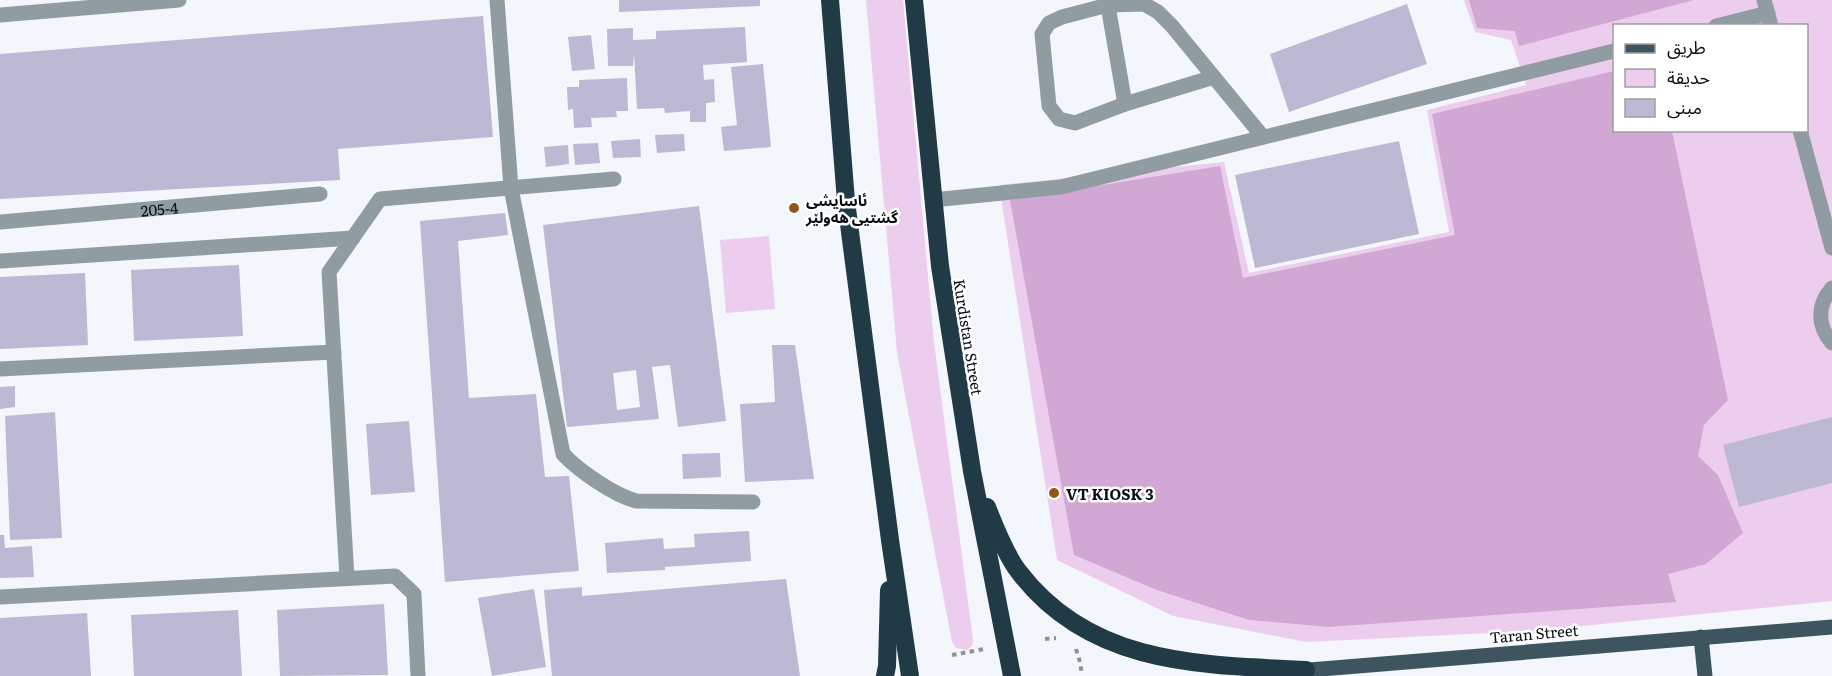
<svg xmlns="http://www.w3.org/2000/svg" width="1832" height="676" font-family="Literata,'Noto Sans Arabic',serif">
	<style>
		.green { fill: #edcdee; fill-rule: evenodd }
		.forest { fill: #d1a7d3 }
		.building { fill: #bdb8d3; fill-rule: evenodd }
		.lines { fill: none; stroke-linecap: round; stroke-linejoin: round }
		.path { stroke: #8e9298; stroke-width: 4; stroke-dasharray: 4.5 4.5; stroke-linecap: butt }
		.minor { stroke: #909ca2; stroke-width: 15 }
		.major { stroke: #3e545e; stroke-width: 15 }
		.highway { stroke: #213b46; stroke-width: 18 }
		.poi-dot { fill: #935619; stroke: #fff; stroke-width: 2 }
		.labels { text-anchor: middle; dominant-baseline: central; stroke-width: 5; stroke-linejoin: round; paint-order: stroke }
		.poi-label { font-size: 15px; font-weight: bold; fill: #080c14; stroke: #fff; text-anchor: start }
		.street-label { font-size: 15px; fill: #080c14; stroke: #fff }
	</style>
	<rect width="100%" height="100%" fill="#f3f6fb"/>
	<g class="green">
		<polygon points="866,0 903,0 934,342 973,640 972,646 966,650 956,648 952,642 897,352"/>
		<path d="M1464 0H1832V601L1531 631 1306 642 1173 616 1057 560 999 185 1224 162 1249 273 1449 232 1427 110 1526 85 1511 40 1475 32ZM1614 26H1806V130H1614Z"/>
		<polygon points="769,236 775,309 726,313 720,240"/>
	</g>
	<g class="forest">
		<polygon points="1469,0 1694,0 1519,46 1515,31 1477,28"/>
		<polygon points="1614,71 1614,130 1672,131 1728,400 1704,425 1698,456 1718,475 1743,533 1706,564 1668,574 1676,602 1329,627 1249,620 1157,590 1074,555 1010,200 1220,166 1243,278 1455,235 1432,114"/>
	</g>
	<g class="building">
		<polygon points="619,0 760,0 760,6 619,12"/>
		<polygon points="1407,4 1427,64 1289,112 1270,54"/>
		<polygon points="483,16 493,137 338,149 340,180 0,199 0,54"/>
		<polygon points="745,27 747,62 703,65 704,80 714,79 715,102 706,103 706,122 690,122 690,111 665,113 664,108 637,109 634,53 633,66 608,66 607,29 633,28 633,40 656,39 656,31"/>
		<polygon points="591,35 595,69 572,71 568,37"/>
		<polygon points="763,64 771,147 724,151 721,127 737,125 731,67"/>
		<polygon points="627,78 628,111 616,111 617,117 591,118 592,127 574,128 573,109 568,110 567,87 579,87 579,80"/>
		<polygon points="684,134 685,151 657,153 655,135"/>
		<polygon points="640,139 641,157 613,158 611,141"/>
		<polygon points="1399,141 1419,234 1255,268 1235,175"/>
		<polygon points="598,143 600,163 575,165 573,144"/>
		<polygon points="568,145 569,164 546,167 544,147"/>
		<path d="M699 206 726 421 678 427 670 365 652 367 659 419 567 427 543 225ZM636 370 640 407 617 410 613 373Z"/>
		<polygon points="505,213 508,235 458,241 469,398 536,394 545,477 569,476 579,571 445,582 420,221"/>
		<polygon points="239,265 243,336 134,341 131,270"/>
		<polygon points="85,273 88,345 0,349 0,277"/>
		<polygon points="772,345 795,345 814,479 745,482 740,404 775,402"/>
		<polygon points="15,386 15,407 0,409 0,387"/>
		<polygon points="55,412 62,538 10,540 5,416"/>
		<polygon points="1832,417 1832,483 1739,507 1723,445"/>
		<polygon points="409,421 415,492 371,495 366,424"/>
		<polygon points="720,453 721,477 683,479 682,454"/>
		<polygon points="749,531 751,561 665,567 665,570 607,573 605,543 663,538 664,549 695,547 694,534"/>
		<polygon points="0,535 4,535 5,548 32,546 34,577 0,578"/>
		<polygon points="786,579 800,676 552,676 544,590 582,587 582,596"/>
		<polygon points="534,589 546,667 492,676 478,598"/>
		<polygon points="384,604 388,675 280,676 277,610"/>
		<polygon points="238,610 242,676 134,676 131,615"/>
		<polygon points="87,613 91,676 0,676 0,618"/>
	</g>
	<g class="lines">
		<g class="path">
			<polyline points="1045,639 1056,638"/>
			<polyline points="1076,649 1080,662 1082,675"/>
			<polyline points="952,655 984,649"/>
		</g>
		<g class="minor">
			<path d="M497 0 511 188 563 454C579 471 614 495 636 501L753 502"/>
			<polyline points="1107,0 1125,104"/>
			<polyline points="1764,0 1771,26"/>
			<polyline points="0,15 179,0"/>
			<polyline points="1716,26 1768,13"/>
			<polyline points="1214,77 1125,104 1075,123 1059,119 1049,106 1042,34 1049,23 1062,17 1108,5 1144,4 1158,12 1172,26 1263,137"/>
			<polyline points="1800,130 1832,248"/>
			<polyline points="933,200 1061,187 1614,51"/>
			<path id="s1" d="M0 222 320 194"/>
			<polyline points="0,261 353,238"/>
			<path d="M1832 288C1817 305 1817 326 1832 343"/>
			<polyline points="0,369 334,352"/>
			<polyline points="347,578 329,272 380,199 614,179"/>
			<polyline points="0,597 395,576 414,594 418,676"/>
		</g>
		<g class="major">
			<polyline points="1701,637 1705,676"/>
			<polyline points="1297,671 1832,627"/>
		</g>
		<g class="highway">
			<polyline points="830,0 846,201 890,540 910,676"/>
			<polyline points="914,0 940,266 972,471 1012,676"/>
			<path d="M987 507C994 525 1007 557 1019 572 1090 665 1199 665 1306 670"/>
			<polyline points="885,676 887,666 889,590"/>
		</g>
	</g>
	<g class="poi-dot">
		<circle cx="794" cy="208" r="6"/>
		<circle cx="1054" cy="493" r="6"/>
	</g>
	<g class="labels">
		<g class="poi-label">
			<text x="806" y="199">ئاسایشی<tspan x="806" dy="17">گشتیی هەولێر</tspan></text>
			<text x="1066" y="493">VT KIOSK 3</text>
		</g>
		<g class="street-label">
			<text stroke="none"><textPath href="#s1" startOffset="160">205-4</textPath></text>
			<text transform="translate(969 337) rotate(81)">Kurdistan Street</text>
			<text transform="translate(1534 633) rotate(-5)">Taran Street</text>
		</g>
	</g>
	<rect x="1613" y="24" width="195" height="108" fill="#ffffff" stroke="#9c9ea1" stroke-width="1.5"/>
	<rect x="1625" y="44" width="30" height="9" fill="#3e545e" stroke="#9c9ea1" stroke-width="1.5"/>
	<text x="1667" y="54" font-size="18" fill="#080c14">طريق</text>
	<rect x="1625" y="69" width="30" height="18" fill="#edcdee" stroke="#9c9ea1" stroke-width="1.5"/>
	<text x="1667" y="84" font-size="18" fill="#080c14">حديقة</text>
	<rect x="1625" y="99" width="30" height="18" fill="#bdb8d3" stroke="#9c9ea1" stroke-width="1.5"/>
	<text x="1667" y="114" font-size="18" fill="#080c14">مبنى</text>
</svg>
